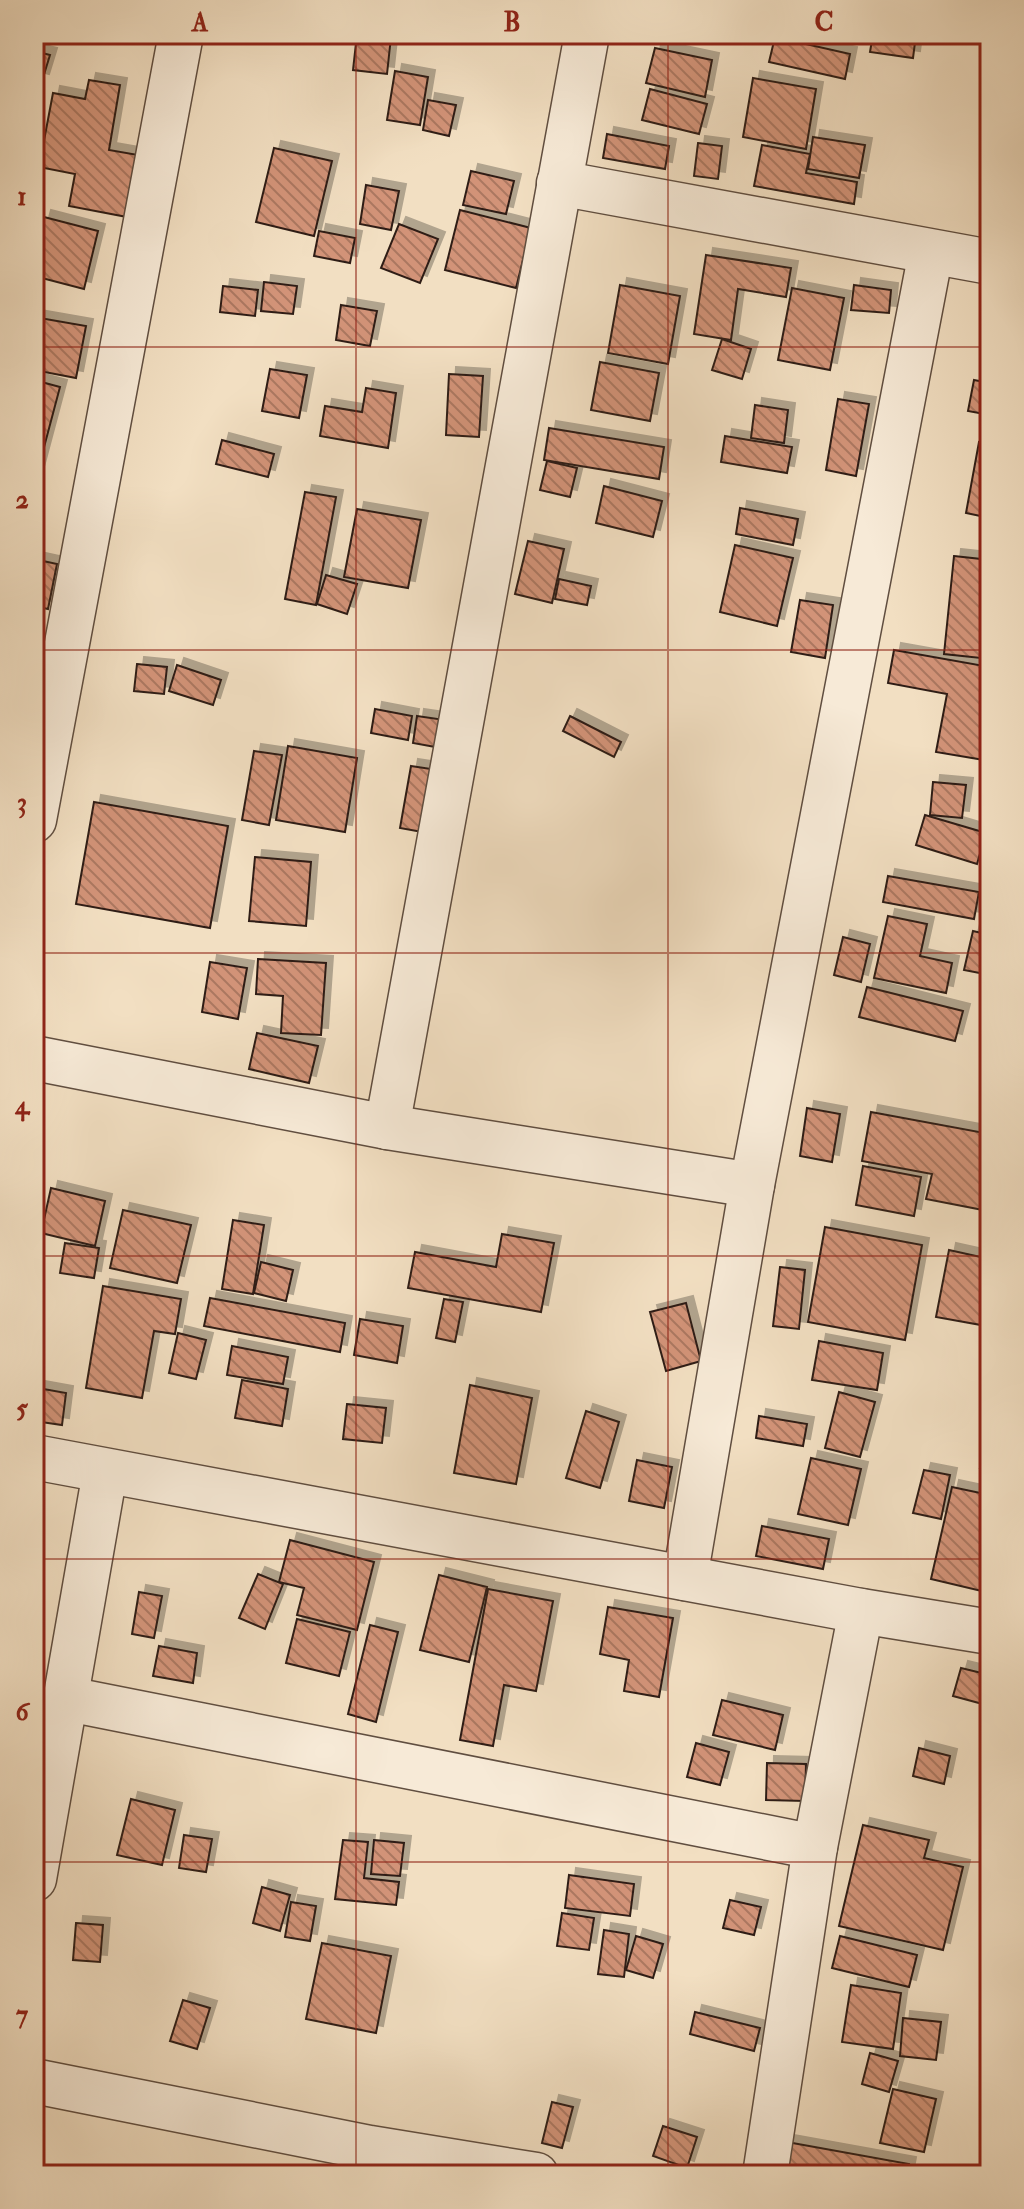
<svg xmlns="http://www.w3.org/2000/svg" width="1024" height="2209" font-family="'IM FELL Double Pica',serif">
	<style>
		.building { fill: url(#building-back-hatch); stroke: #2f1e15; stroke-width: 2; filter: url(#shadow) }
		.lines { fill: none; stroke-linecap: round; stroke-linejoin: round }
		.minor-casing { stroke: #604e40; stroke-width: 47 }
		.minor { stroke: #f7ead7; stroke-width: 44 }
		.grid { fill: none; stroke: #8f2418; stroke-width: 2; stroke-opacity: 0.55 }
		.neatline { fill: none; stroke: #8f2418; stroke-width: 3 }
		.grid-label { font-size: 26px; text-anchor: middle; font-weight: bold; fill: #8f2418 }
	</style>
	<defs>
		<pattern id="building-back-hatch" width="6" height="6" patternUnits="userSpaceOnUse" patternTransform="scale(2)"><rect width="6" height="6" fill="#d29378"/><path d="M-1 5l2 2M0 0l6 6M5-1l2 2" fill="none" stroke="#ab7761"/></pattern>
		<filter id="shadow"><feDropShadow dx="7" dy="-7" stdDeviation="0" flood-color="#0004"/></filter>
	</defs>
	<rect width="100%" height="100%" fill="#f2dfc2"/>
	<filter id="stains"><feTurbulence type="fractalNoise" baseFrequency=".0025" numOctaves="4"/><feColorMatrix values="0 0 0 0 .2 0 0 0 0 .09 0 0 0 0 .02 0 0 0 .5 -.17"/></filter>
	<radialGradient id="worn" r=".72"><stop offset=".6" stop-color="#630" stop-opacity="0"/><stop offset="1" stop-color="#630" stop-opacity=".3"/></radialGradient>
	<g class="building">
		<polygon points="357,34 391,37 387,74 353,70"/>
		<polygon points="873,34 916,35 913,58 870,52"/>
		<polygon points="775,37 850,54 845,79 769,62"/>
		<polygon points="655,48 712,60 705,97 646,83"/>
		<polygon points="34,51 50,55 42,81 34,79"/>
		<polygon points="395,71 428,77 420,125 387,120"/>
		<polygon points="753,78 816,89 806,149 743,137"/>
		<polygon points="89,80 120,85 109,150 138,155 127,217 69,206 75,174 39,167 53,93 85,99"/>
		<polygon points="650,89 707,104 699,134 642,120"/>
		<polygon points="428,100 456,105 449,136 423,130"/>
		<polygon points="607,134 669,146 665,169 603,158"/>
		<polygon points="813,137 865,145 859,178 808,169"/>
		<polygon points="698,143 722,146 718,179 694,176"/>
		<polygon points="762,145 810,154 806,173 857,182 854,204 754,186"/>
		<polygon points="274,148 332,161 314,236 256,222"/>
		<polygon points="471,171 514,181 506,214 463,205"/>
		<polygon points="366,185 399,191 391,230 360,224"/>
		<polygon points="460,210 531,228 516,288 445,270"/>
		<polygon points="44,217 98,231 84,289 34,276 34,255"/>
		<polygon points="399,224 438,239 420,283 381,268"/>
		<polygon points="319,231 355,238 350,263 314,256"/>
		<polygon points="706,255 791,268 786,297 738,289 731,340 694,334"/>
		<polygon points="264,282 297,286 293,314 261,311"/>
		<polygon points="620,285 680,296 668,364 608,353"/>
		<polygon points="854,285 891,290 889,313 851,310"/>
		<polygon points="223,286 258,290 255,316 220,312"/>
		<polygon points="792,288 844,298 830,370 778,360"/>
		<polygon points="341,305 377,311 370,346 336,340"/>
		<polygon points="34,317 86,326 76,378 34,370"/>
		<polygon points="722,339 751,349 742,379 712,370"/>
		<polygon points="600,362 659,373 650,421 591,410"/>
		<polygon points="270,369 307,375 299,418 262,411"/>
		<polygon points="449,374 483,376 479,437 446,435"/>
		<polygon points="34,380 60,387 34,485"/>
		<polygon points="974,380 990,383 990,415 968,411"/>
		<polygon points="366,388 396,393 388,448 320,436 325,406 362,412"/>
		<polygon points="838,399 869,404 856,476 826,470"/>
		<polygon points="755,405 788,410 784,443 751,438"/>
		<polygon points="549,428 664,447 659,479 544,460"/>
		<polygon points="725,436 792,447 787,473 721,462"/>
		<polygon points="222,440 274,454 268,477 216,464"/>
		<polygon points="979,442 990,444 990,518 966,513"/>
		<polygon points="547,461 577,468 570,497 540,490"/>
		<polygon points="604,486 662,501 653,537 596,523"/>
		<polygon points="305,492 336,497 316,605 285,599"/>
		<polygon points="740,508 798,519 793,545 736,534"/>
		<polygon points="357,509 421,520 408,588 344,577"/>
		<polygon points="528,541 564,549 552,603 515,594"/>
		<polygon points="735,545 793,558 777,626 720,612"/>
		<polygon points="954,556 990,560 990,659 944,654"/>
		<polygon points="34,559 57,564 48,609 34,606"/>
		<polygon points="326,575 357,584 347,614 317,604"/>
		<polygon points="559,579 591,586 587,605 555,599"/>
		<polygon points="800,600 833,605 825,658 791,652"/>
		<polygon points="894,650 990,667 990,761 936,752 947,694 888,683"/>
		<polygon points="137,664 167,667 164,694 134,691"/>
		<polygon points="177,665 221,680 213,705 169,691"/>
		<polygon points="375,709 412,716 408,740 371,733"/>
		<polygon points="417,716 445,720 441,748 413,743"/>
		<polygon points="570,716 621,742 614,757 563,731"/>
		<polygon points="288,746 357,758 345,832 276,820"/>
		<polygon points="254,751 282,755 269,825 242,820"/>
		<polygon points="411,766 451,772 439,835 400,828"/>
		<polygon points="933,782 966,785 962,818 930,815"/>
		<polygon points="94,802 228,826 210,928 76,904"/>
		<polygon points="925,815 986,833 977,864 916,845"/>
		<polygon points="255,857 311,862 306,926 249,921"/>
		<polygon points="888,876 979,892 974,919 883,902"/>
		<polygon points="888,916 927,924 920,956 952,963 946,993 874,978"/>
		<polygon points="973,931 990,935 990,975 964,970"/>
		<polygon points="843,937 870,944 861,982 834,975"/>
		<polygon points="258,959 326,963 321,1035 281,1033 283,996 256,994"/>
		<polygon points="210,962 247,968 238,1019 202,1012"/>
		<polygon points="867,987 963,1011 955,1041 859,1017"/>
		<polygon points="257,1033 318,1046 309,1083 249,1069"/>
		<polygon points="807,1108 840,1114 832,1162 800,1156"/>
		<polygon points="871,1112 990,1134 990,1171 983,1210 926,1199 932,1174 862,1161"/>
		<polygon points="863,1166 921,1177 914,1216 856,1205"/>
		<polygon points="51,1188 105,1201 95,1246 41,1233"/>
		<polygon points="123,1210 191,1225 177,1283 110,1268"/>
		<polygon points="233,1220 264,1225 253,1294 222,1289"/>
		<polygon points="825,1227 922,1245 905,1340 808,1322"/>
		<polygon points="502,1234 554,1243 541,1312 408,1288 415,1252 496,1267"/>
		<polygon points="65,1243 99,1248 94,1278 60,1273"/>
		<polygon points="949,1250 990,1259 990,1292 981,1325 936,1317"/>
		<polygon points="261,1262 293,1270 286,1301 254,1293"/>
		<polygon points="780,1267 805,1270 799,1329 773,1326"/>
		<polygon points="103,1286 181,1299 175,1334 154,1331 142,1398 86,1388"/>
		<polygon points="210,1298 345,1323 340,1352 204,1326"/>
		<polygon points="444,1299 463,1302 455,1342 436,1338"/>
		<polygon points="686,1303 701,1361 666,1371 650,1312"/>
		<polygon points="360,1319 403,1326 397,1363 354,1355"/>
		<polygon points="178,1333 206,1340 196,1379 169,1373"/>
		<polygon points="819,1341 883,1353 877,1390 812,1380"/>
		<polygon points="232,1346 288,1357 283,1384 227,1375"/>
		<polygon points="242,1380 288,1389 282,1426 235,1418"/>
		<polygon points="470,1385 532,1398 516,1484 454,1473"/>
		<polygon points="38,1388 66,1393 62,1425 34,1421"/>
		<polygon points="839,1392 875,1402 860,1457 825,1448"/>
		<polygon points="347,1404 386,1408 382,1443 343,1439"/>
		<polygon points="586,1411 619,1422 600,1488 566,1478"/>
		<polygon points="759,1416 807,1424 803,1446 756,1438"/>
		<polygon points="990,1430 990,1470 980,1468"/>
		<polygon points="811,1458 861,1469 848,1525 798,1514"/>
		<polygon points="637,1460 672,1467 664,1508 629,1501"/>
		<polygon points="924,1470 950,1475 941,1519 913,1513"/>
		<polygon points="952,1487 990,1495 990,1593 931,1579"/>
		<polygon points="762,1526 829,1539 823,1569 756,1556"/>
		<polygon points="290,1540 374,1562 357,1630 297,1615 304,1588 279,1582"/>
		<polygon points="258,1574 283,1584 265,1629 239,1618"/>
		<polygon points="439,1575 487,1587 469,1662 420,1650"/>
		<polygon points="488,1589 553,1601 536,1691 504,1685 493,1746 460,1740"/>
		<polygon points="139,1592 162,1596 154,1638 132,1634"/>
		<polygon points="608,1607 673,1618 659,1697 624,1691 629,1660 600,1654"/>
		<polygon points="297,1619 350,1632 339,1676 286,1663"/>
		<polygon points="370,1625 398,1632 376,1722 348,1714"/>
		<polygon points="159,1646 197,1653 193,1683 153,1676"/>
		<polygon points="961,1668 990,1675 990,1726 985,1724 990,1706 953,1696"/>
		<polygon points="722,1700 783,1715 775,1750 713,1735"/>
		<polygon points="696,1743 729,1752 720,1785 687,1777"/>
		<polygon points="919,1748 950,1756 944,1784 913,1776"/>
		<polygon points="767,1763 806,1764 805,1801 766,1800"/>
		<polygon points="131,1799 175,1810 162,1865 117,1855"/>
		<polygon points="984,1813 990,1813 990,1841 982,1840"/>
		<polygon points="863,1825 929,1840 924,1858 963,1867 943,1950 839,1926"/>
		<polygon points="184,1835 212,1839 206,1872 179,1868"/>
		<polygon points="343,1840 368,1842 364,1878 399,1882 396,1905 335,1899"/>
		<polygon points="374,1840 404,1843 400,1876 371,1874"/>
		<polygon points="569,1875 634,1884 630,1916 565,1908"/>
		<polygon points="262,1887 290,1895 280,1931 253,1923"/>
		<polygon points="730,1900 761,1907 754,1935 723,1928"/>
		<polygon points="291,1902 316,1906 310,1941 285,1937"/>
		<polygon points="562,1913 594,1918 589,1950 557,1946"/>
		<polygon points="76,1923 103,1925 100,1962 73,1960"/>
		<polygon points="604,1930 629,1934 624,1977 598,1974"/>
		<polygon points="636,1936 663,1944 653,1978 626,1970"/>
		<polygon points="840,1936 917,1955 909,1987 832,1968"/>
		<polygon points="322,1943 391,1956 376,2033 306,2019"/>
		<polygon points="851,1985 901,1993 893,2049 842,2042"/>
		<polygon points="183,2000 210,2008 197,2049 170,2041"/>
		<polygon points="695,2012 760,2028 754,2051 690,2034"/>
		<polygon points="903,2018 941,2022 936,2060 900,2056"/>
		<polygon points="870,2053 898,2061 889,2092 862,2084"/>
		<polygon points="893,2089 936,2099 924,2152 880,2143"/>
		<polygon points="552,2102 573,2107 562,2148 542,2143"/>
		<polygon points="663,2126 697,2137 687,2168 653,2156"/>
		<polygon points="787,2142 909,2164 907,2175 781,2175"/>
	</g>
	<g class="lines">
		<defs>
			<g id="minor">
				<polyline points="559,183 990,262"/>
				<polyline points="34,820 181,34"/>
				<polyline points="34,1058 387,1127 752,1185"/>
				<polyline points="387,1127 587,34"/>
				<polyline points="34,1457 861,1611 990,1632"/>
				<polyline points="685,1578 752,1185 931,252"/>
				<polyline points="68,1699 815,1847"/>
				<polyline points="34,1879 105,1472"/>
				<polyline points="34,2081 370,2148 536,2175"/>
				<polyline points="765,2175 815,1847 861,1611"/>
			</g>
		</defs>
		<use href="#minor" class="minor-casing"/>
		<use href="#minor" class="minor"/>
	</g>
	<path class="grid" d="M356 34V2175M668 34V2175M34 347H990M34 650H990M34 953H990M34 1256H990M34 1559H990M34 1862H990"/>
	<rect width="1024" height="2209" fill="none" stroke="#f2dfc2" stroke-width="88"/>
	<rect x="44" y="44" width="936" height="2121" class="neatline"/>
	<g class="grid-label">
		<text x="200" y="31">A</text>
		<text x="512" y="31">B</text>
		<text x="824" y="31">C</text>
		<text x="22" y="205">1</text>
		<text x="22" y="508">2</text>
		<text x="22" y="811">3</text>
		<text x="22" y="1114">4</text>
		<text x="22" y="1417">5</text>
		<text x="22" y="1720">6</text>
		<text x="22" y="2023">7</text>
	</g>
	<rect width="100%" height="100%" filter="url(#stains)"/>
	<rect width="100%" height="100%" fill="url(#worn)"/>
</svg>
